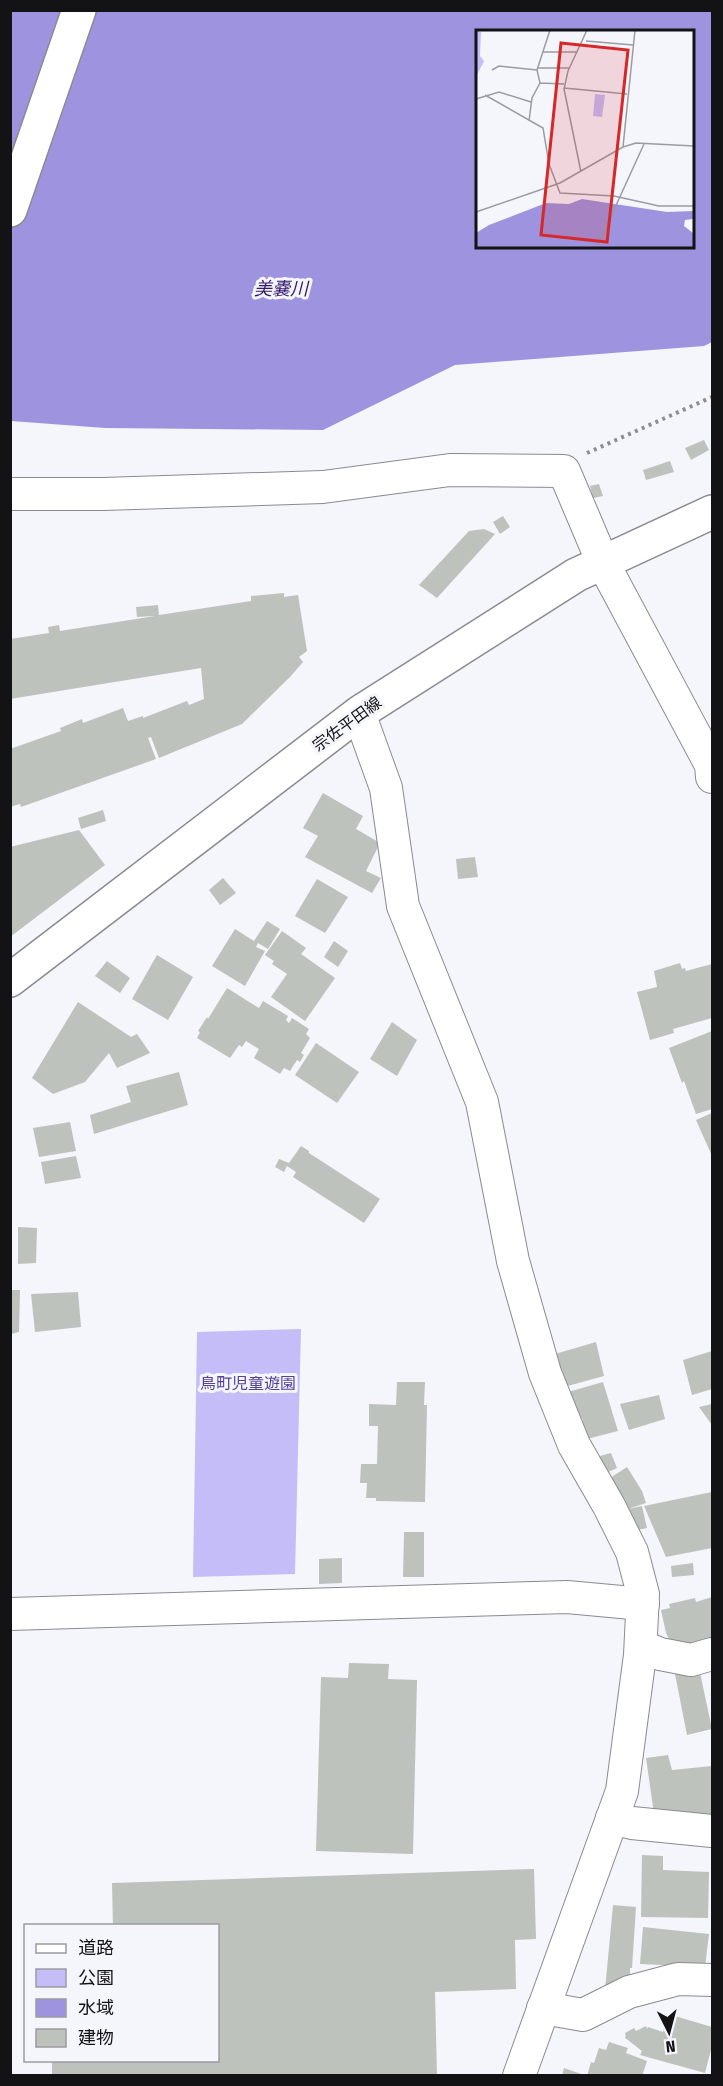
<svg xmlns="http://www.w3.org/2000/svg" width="723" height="2086" font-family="'Fira Sans Condensed','Noto Sans JP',sans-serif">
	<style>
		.green { fill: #c4bdf8 }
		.water { fill: #9e93df; fill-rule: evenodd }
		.building { fill: #bdc2bc }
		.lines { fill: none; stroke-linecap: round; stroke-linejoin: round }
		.street-casing { stroke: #8b8a91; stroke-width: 34 }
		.secondary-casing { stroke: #8b8a91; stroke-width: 36 }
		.path { stroke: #8d8d92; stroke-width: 4; stroke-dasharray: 3 4.5; stroke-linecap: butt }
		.street { stroke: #fff; stroke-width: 32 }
		.secondary { stroke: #fff; stroke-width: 33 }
		.labels { text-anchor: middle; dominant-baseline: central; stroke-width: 6; stroke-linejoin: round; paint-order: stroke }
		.street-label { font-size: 16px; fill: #131315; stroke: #f5f5fc }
		.park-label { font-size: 16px; fill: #55419a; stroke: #f5f5fc }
		.water-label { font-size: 18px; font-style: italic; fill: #32176e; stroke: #f5f5fc }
		.inset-road { fill: none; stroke: #9b9ba0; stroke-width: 1.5 }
		.view { fill: #d62828; fill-opacity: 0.15; stroke: #d62828; stroke-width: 3 }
		.inset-edge { fill: none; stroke: #131315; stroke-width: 3 }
	</style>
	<rect width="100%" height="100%" fill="#f5f5fc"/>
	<polygon class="green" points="301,1329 295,1574 193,1577 197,1332"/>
	<path class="water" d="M10 11H712V342L704 346 455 365 323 430 105 428 11 421ZM477 32H692V246H477Z"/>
	<g class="building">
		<polygon points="704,440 709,450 691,460 685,448"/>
		<polygon points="670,461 674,472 646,480 643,470"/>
		<polygon points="599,484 603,496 593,498 590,486"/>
		<polygon points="503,516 510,527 500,534 493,522"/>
		<polygon points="484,529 495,534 437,598 419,585 469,531"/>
		<polygon points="284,593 284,597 298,595 307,651 299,657 303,662 290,677 242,724 159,758 151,737 148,738 156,759 21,807 20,804 10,807 10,749 61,731 60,728 82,719 83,723 123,708 128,721 143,716 143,718 187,701 189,705 204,699 201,668 10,699 10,639 49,633 48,627 59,625 60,631 155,616 137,617 136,607 158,605 159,615 251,601 251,596"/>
		<polygon points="323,793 363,816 356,829 380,843 366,871 381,878 372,893 305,857 318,836 303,828"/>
		<polygon points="103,810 106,821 81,829 78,818"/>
		<polygon points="79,830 105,865 10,937 10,847"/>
		<polygon points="475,857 478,877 458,879 456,859"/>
		<polygon points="223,878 236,893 220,905 209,890"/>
		<polygon points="317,879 348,897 325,933 295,916"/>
		<polygon points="267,921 280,929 268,949 258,943 256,947 265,951 245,986 212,966 235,929 254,941"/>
		<polygon points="282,931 306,948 301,954 335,978 305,1021 271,997 287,974 272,964 274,961 265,955"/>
		<polygon points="334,941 348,951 338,967 324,957"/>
		<polygon points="157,955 193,977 168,1020 132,999"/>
		<polygon points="107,961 130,978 120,993 95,976"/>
		<polygon points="680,963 682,969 685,968 686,971 712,964 712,1018 673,1029 674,1033 650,1040 637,992 657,987 654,971"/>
		<polygon points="227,988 259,1008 263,1001 288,1016 286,1020 289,1023 292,1018 309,1029 306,1034 310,1038 301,1053 304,1055 300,1062 297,1060 290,1071 284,1068 280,1074 254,1058 259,1049 246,1041 242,1047 239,1045 230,1058 197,1038 200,1032 198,1031 207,1017 208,1019"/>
		<polygon points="78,1002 131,1037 137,1034 150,1053 117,1068 109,1053 85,1082 53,1094 32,1078"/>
		<polygon points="392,1022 417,1040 397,1076 370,1059"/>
		<polygon points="712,1031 712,1109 696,1114 684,1081 682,1083 669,1048"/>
		<polygon points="316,1043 359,1072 337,1103 295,1075"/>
		<polygon points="179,1072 188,1105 94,1134 90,1115 131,1102 126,1086"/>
		<polygon points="712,1113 712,1156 696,1120"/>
		<polygon points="70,1122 76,1151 39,1157 33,1128"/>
		<polygon points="301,1146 309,1151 309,1153 380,1199 364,1223 293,1177 296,1172 287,1166 284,1172 275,1167 279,1159 289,1163"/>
		<polygon points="76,1156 81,1178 45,1184 41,1162"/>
		<polygon points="18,1227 37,1228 36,1263 18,1264"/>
		<polygon points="12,1290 20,1290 19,1332 11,1334"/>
		<polygon points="78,1292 81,1327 35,1332 31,1294"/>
		<polygon points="596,1342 604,1376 564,1387 555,1354"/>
		<polygon points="712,1351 712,1389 692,1395 683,1360"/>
		<polygon points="397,1382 425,1382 424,1405 427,1405 425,1502 376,1501 376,1498 366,1498 367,1483 360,1483 361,1464 377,1464 378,1426 369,1426 369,1404 396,1405"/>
		<polygon points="603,1382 618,1431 587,1439 582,1418 575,1421 568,1392"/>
		<polygon points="659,1395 665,1419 629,1430 620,1404"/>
		<polygon points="712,1404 712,1425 699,1407"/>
		<polygon points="611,1453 617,1468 606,1473 600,1456"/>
		<polygon points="627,1467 642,1491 646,1503 628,1509 642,1506 647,1528 633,1531 604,1482"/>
		<polygon points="712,1492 712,1548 666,1557 644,1506"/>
		<polygon points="404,1532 424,1532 424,1577 403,1577"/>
		<polygon points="342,1558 342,1583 319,1584 319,1559"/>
		<polygon points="693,1563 694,1575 672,1577 671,1566"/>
		<polygon points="712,1597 712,1645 680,1651 677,1641 671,1643 666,1633 661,1610 670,1608 669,1604 695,1598 696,1602"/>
		<polygon points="349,1663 389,1664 388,1679 417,1680 413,1854 316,1851 321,1677 348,1678"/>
		<polygon points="699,1668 712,1729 687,1735 675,1674"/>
		<polygon points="668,1755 672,1770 712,1766 712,1818 654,1814 646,1758"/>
		<polygon points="642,1855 663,1856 663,1870 709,1872 708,1918 641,1917"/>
		<polygon points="534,1869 536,1939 515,1940 516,1989 435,1992 437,2076 52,2076 52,2060 218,2060 218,1926 113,1926 112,1883"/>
		<polygon points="613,1905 636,1907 632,1968 630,1968 630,1976 605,1990"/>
		<polygon points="643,1927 709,1934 705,1967 640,1964"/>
		<polygon points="668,2014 712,2027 712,2046 705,2073 640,2055 642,2051 624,2037 626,2037 625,2033 634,2028 636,2031 646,2026 647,2029 648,2027 663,2032"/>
		<polygon points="609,2042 628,2048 626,2053 647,2061 642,2076 587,2076 591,2062 594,2063 599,2048 606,2050"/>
		<polygon points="564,2068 584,2075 584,2076 562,2076"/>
	</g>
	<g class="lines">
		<defs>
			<g id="street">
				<polyline points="10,494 103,494 323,487 450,470 564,471 603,563 711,765 712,777"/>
				<polyline points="359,713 386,788 403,906 482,1102 513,1261 545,1373 574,1445 609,1506 632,1552 643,1594 640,1655 622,1791 519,2076"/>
				<polyline points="10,1614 567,1597 643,1604"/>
				<polyline points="641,1646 660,1654 691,1660 712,1654"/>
				<polyline points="612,1818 632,1823 712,1831"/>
				<polyline points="543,2008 583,2015 629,1992 678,1979 712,1980"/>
			</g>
			<g id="secondary">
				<polyline points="10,210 79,10"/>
				<polyline points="10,980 359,713 576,575 712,512"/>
			</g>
		</defs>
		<use href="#street" class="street-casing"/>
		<use href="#secondary" class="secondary-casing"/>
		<polyline class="path" points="587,453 712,397"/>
		<use href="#street" class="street"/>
		<use href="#secondary" class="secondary"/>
	</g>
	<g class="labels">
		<g class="street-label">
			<text transform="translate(347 724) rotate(-36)">宗佐平田線</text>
		</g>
		<g class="park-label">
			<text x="248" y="1383">鳥町児童遊園</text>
		</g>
		<g class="water-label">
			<text x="281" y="289">美嚢川</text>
		</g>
	</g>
	<g transform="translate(476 30)">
		<rect width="218" height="218" fill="#f5f5fc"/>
		<path d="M0 0 5 2 4 26 8 31 0 47ZM119 64 129 65 126 87 117 86Z" fill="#c4bdf8"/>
		<path d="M106 169 191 182 217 181V189L209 190 208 196 217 203V217H0V203L13 195 70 173 93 174Z" fill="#9e93df"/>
		<path class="inset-road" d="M110 11 157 15M67 22H101M61 38H93M16 40 23 36 61 40M64 53 88 54M88 58 151 64M9 65 67 98 73 134 84 163 138 166 183 176H218M0 69 23 62 55 72M53 91 56 68 64 53 61 40 74 0M147 117 160 113 218 116M105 142 88 59 92 41 111 0M0 182 84 153 147 117 159 0M121 217 168 114"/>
		<path class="view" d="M85 13 152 20 131 212 65 205Z"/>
		<rect width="218" height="218" class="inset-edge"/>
	</g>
	<rect width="723" height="2086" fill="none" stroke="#131315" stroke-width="24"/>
	<rect x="24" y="1924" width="195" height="138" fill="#f5f5fc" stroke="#9b9ba0" stroke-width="1.5"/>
	<rect x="36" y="1944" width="30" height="9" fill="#ffffff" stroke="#9b9ba0" stroke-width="1.5"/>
	<text x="78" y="1954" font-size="18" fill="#131315">道路</text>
	<rect x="36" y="1969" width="30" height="18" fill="#c4bdf8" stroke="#9b9ba0" stroke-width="1.5"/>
	<text x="78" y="1984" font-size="18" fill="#131315">公園</text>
	<rect x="36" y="1999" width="30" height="18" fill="#9e93df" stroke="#9b9ba0" stroke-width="1.5"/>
	<text x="78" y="2014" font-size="18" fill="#131315">水域</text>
	<rect x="36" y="2029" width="30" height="18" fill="#bdc2bc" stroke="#9b9ba0" stroke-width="1.5"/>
	<text x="78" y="2044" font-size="18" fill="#131315">建物</text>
	<g transform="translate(669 2032) rotate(174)" stroke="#f5f5fc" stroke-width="4.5" paint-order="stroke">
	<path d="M0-4.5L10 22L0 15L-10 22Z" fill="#131315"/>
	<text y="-9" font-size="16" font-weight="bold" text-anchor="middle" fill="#131315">N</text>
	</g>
</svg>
